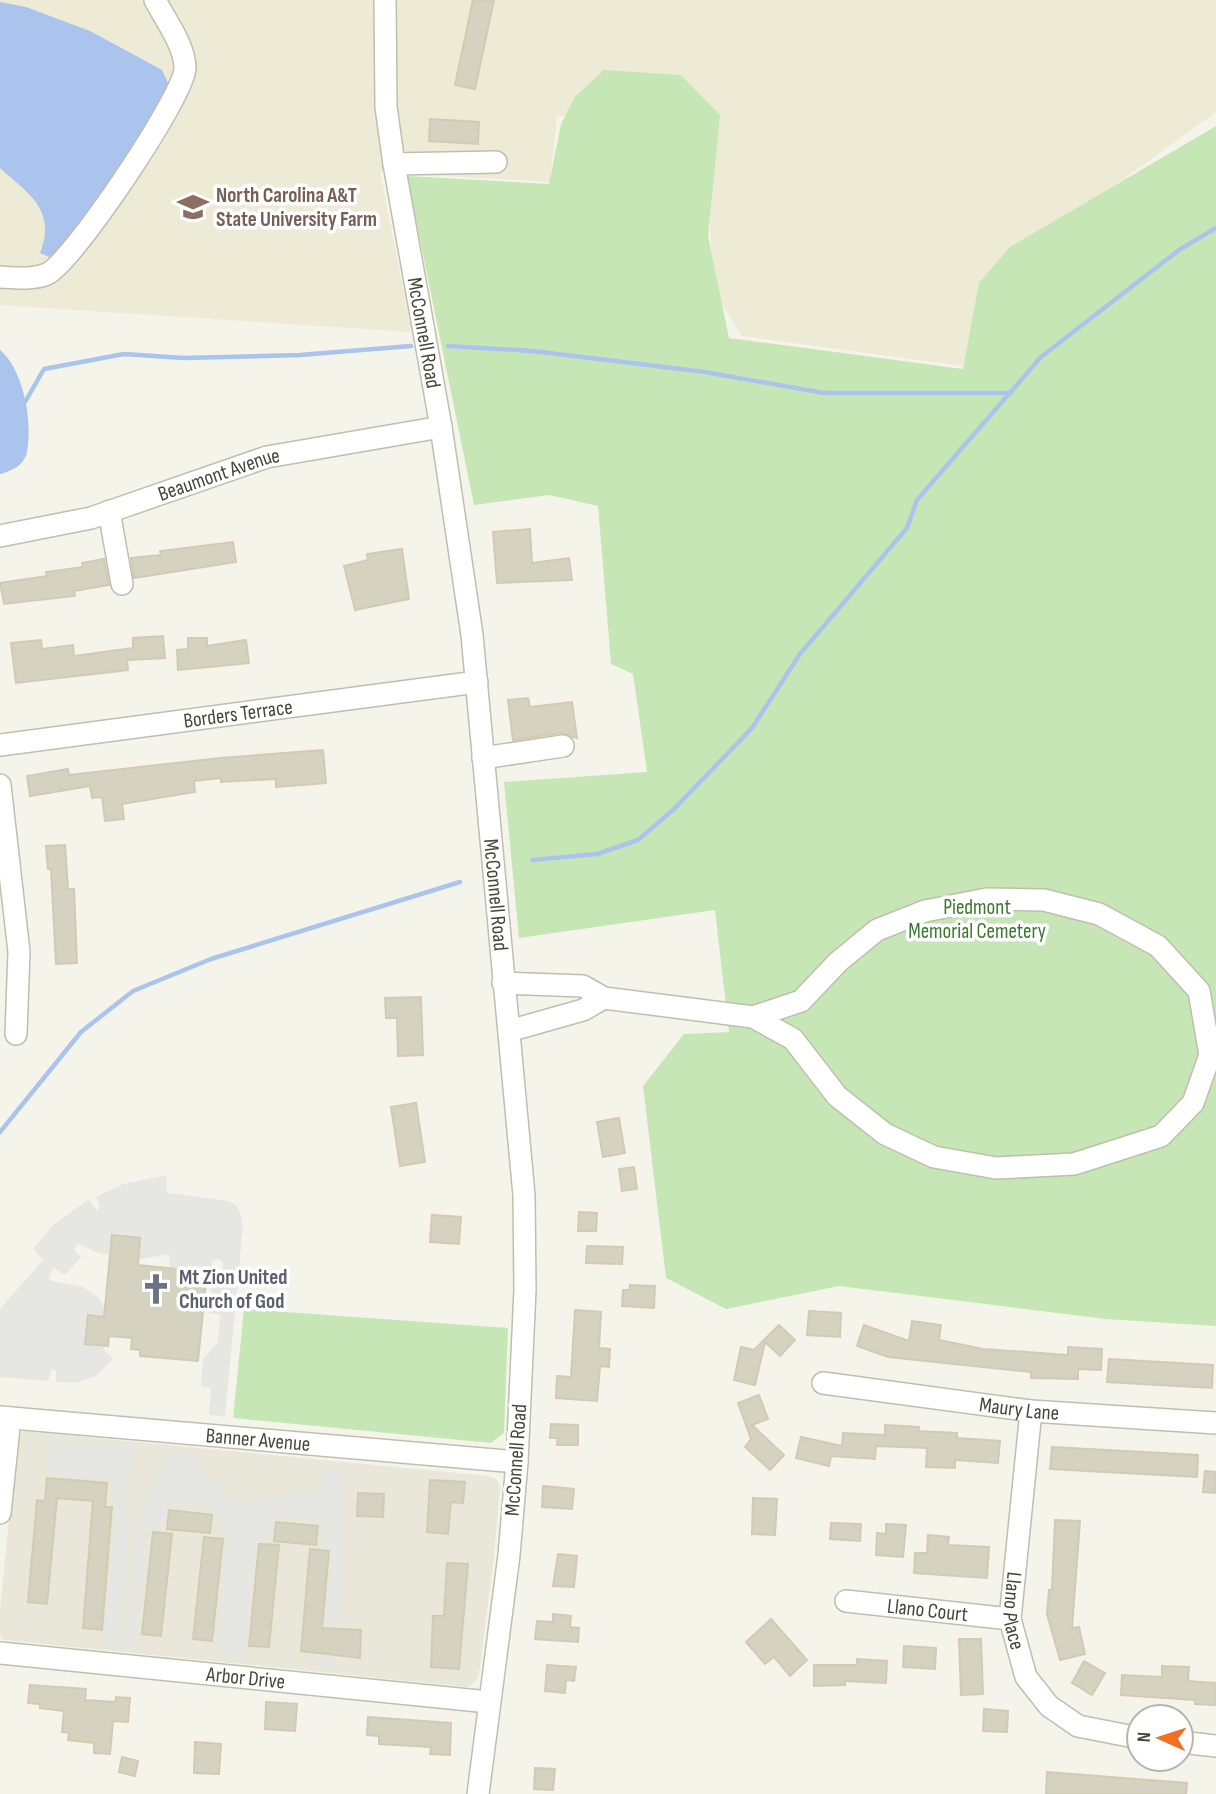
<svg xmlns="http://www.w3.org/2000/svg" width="1216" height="1794" font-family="'Sofia Sans Condensed',sans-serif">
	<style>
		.residential { fill: #e8e7d9 }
		.education { fill: #edebd5 }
		.green { fill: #c6e7b5 }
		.parking { fill: #e6e6e2 }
		.water { fill: #aac4ee }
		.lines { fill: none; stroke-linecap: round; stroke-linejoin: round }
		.stream { stroke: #aac4ee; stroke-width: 4.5 }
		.building { fill: #d6d2c0; stroke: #d1cbb3; stroke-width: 2 }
		.minor-casing { stroke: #c0bead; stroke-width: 24 }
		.minor { stroke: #fff; stroke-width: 21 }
		.labels { text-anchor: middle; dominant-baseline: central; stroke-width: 7; stroke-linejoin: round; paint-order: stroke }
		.education-label { font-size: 21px; font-weight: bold; fill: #785e54; stroke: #fff; text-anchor: start }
		.street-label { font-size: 21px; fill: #494638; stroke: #fff }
		.park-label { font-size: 21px; fill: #3a792d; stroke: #fff }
		.worship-label { font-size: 21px; font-weight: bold; fill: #5b616d; stroke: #fff; text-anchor: start }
	</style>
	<rect width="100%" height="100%" fill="#f5f4ea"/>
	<polygon class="residential" points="24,1431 489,1476 497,1480 500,1487 494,1556 479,1674 474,1683 468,1687 4,1640 0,1636 0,1611 17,1437"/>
	<polygon class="education" points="0,0 1216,0 1216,112 1042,238 998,371 742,336 714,291 703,115 557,116 550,182 380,172 412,332 0,305"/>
	<g class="green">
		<polygon points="604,70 681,75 720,115 708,236 729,338 963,369 979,283 1010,247 1216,126 1216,1326 1106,1319 839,1286 726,1309 666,1278 643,1086 684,1034 729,1032 715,910 519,938 504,782 647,772 633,674 611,664 598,506 549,495 474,505 407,176 549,184 561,124 575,97"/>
		<polygon points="244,1309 508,1328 504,1433 491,1443 233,1418"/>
	</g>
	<g class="parking">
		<polygon points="167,1175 166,1189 169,1193 228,1201 237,1206 241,1215 243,1226 225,1416 209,1415 211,1388 201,1386 203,1359 218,1342 220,1315 204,1312 205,1302 210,1302 213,1274 223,1273 223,1262 218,1259 212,1261 211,1270 170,1267 169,1254 142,1259 98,1253 77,1243 74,1250 81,1257 65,1275 54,1268 49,1277 51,1281 83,1287 99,1298 108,1313 104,1350 113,1359 96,1376 76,1383 56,1382 56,1371 52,1369 48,1381 0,1377 0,1309 43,1260 33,1249 52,1226 88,1200 97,1211 100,1206 96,1197 123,1184"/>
		<polygon points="50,1442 111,1447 118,1443 138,1444 130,1468 128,1550 118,1647 108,1645 104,1629 116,1503 112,1479 47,1473"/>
		<polygon points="171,1453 193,1454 206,1480 223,1484 223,1496 247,1502 311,1492 320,1488 324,1481 326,1466 342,1467 342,1575 333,1669 318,1668 323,1654 332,1549 323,1545 324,1529 317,1520 274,1516 272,1540 256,1539 246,1647 236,1658 225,1657 217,1640 226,1541 219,1518 211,1510 195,1503 173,1501 167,1507 164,1529 152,1528 146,1549 136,1651 124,1649 135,1542 143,1503"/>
	</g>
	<g class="water">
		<path d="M0 2 26 7 90 31 162 70 169 85C140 147 95 206 52 258L40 253C57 210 29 194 0 168Z"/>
		<path d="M0 350C23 369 33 421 27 451 25 465 12 471 0 474Z"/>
	</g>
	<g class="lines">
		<g class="stream">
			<polyline points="448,346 533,351 705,372 824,393 1011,393"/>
			<polyline points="20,403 25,402 44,369 124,354 183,358 300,355 411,346"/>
			<polyline points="532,860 597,854 638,840 674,809 752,728 800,654 907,528 917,500 1041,357 1179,250 1216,228"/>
			<polyline points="0,1132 81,1032 133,991 211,959 460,882"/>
		</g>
	</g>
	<g class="building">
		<polygon points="473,0 494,0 475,89 455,85"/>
		<polygon points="430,119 479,122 478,144 429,141"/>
		<polygon points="530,529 532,563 569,558 572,580 497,583 493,532"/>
		<polygon points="233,542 236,562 134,578 131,558 161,555 160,551"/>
		<polygon points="402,549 409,599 355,610 344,566 368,560 367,554"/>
		<polygon points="104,559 109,585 74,591 75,596 4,604 0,583 47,576 46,572 83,567 82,563"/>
		<polygon points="163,636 165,658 127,660 128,670 16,683 11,643 41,640 42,649 73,645 74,656 133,648 133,638"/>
		<polygon points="188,638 207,638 207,646 246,640 249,663 178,670 177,650 188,649"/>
		<polygon points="528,698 530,707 572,702 577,738 561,733 513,740 508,700"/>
		<polygon points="323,750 326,783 276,787 276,779 221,782 221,778 194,781 195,792 122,804 124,819 105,821 102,797 92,798 90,786 30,796 27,776 68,769 69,775 220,758"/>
		<polygon points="65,845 68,889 74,889 77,963 56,964 51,869 48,869 46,846"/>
		<polygon points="421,997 423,1055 398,1056 397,1018 386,1018 385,998"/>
		<polygon points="416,1103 425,1162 400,1166 391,1107"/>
		<polygon points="619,1118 625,1153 603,1157 597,1122"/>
		<polygon points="634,1167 637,1189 622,1191 619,1169"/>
		<polygon points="579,1212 597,1213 596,1231 578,1231"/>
		<polygon points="432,1215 461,1217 459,1244 430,1242"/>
		<polygon points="112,1235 140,1238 138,1265 207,1272 198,1361 140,1356 140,1350 131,1349 132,1338 109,1336 108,1346 85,1344 88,1315 104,1317"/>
		<polygon points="587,1246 623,1247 622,1264 586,1263"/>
		<polygon points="630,1285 655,1286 654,1308 622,1306 623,1290 629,1290"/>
		<polygon points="575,1310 601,1312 599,1348 610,1349 609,1367 600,1366 597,1401 556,1398 557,1376 571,1377"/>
		<polygon points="809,1311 841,1313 840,1337 807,1335"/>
		<polygon points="912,1321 941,1325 939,1340 983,1349 1068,1355 1068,1347 1102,1349 1101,1370 1078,1369 1078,1379 1031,1378 1031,1372 888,1357 857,1346 864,1325 909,1341"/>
		<polygon points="779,1325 795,1340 780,1356 765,1342 755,1385 734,1380 741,1347 754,1350"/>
		<polygon points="1109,1359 1213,1365 1212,1388 1107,1382"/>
		<polygon points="759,1395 768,1419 752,1425 784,1455 770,1470 745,1447 751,1439 738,1403"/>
		<polygon points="551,1424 578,1425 578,1445 557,1445 558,1438 550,1438"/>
		<polygon points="885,1425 919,1427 918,1431 957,1433 957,1438 1000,1441 998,1463 955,1460 955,1468 926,1467 927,1448 876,1446 875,1459 831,1456 829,1466 796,1458 801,1437 842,1446 843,1433 885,1435"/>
		<polygon points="1052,1447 1198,1455 1197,1477 1050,1469"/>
		<polygon points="1205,1471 1216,1472 1216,1493 1203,1492"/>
		<polygon points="47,1478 107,1483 105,1507 112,1507 102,1630 83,1628 93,1501 57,1498 47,1604 28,1602 37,1500 45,1501"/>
		<polygon points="430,1480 465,1482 463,1503 451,1502 448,1534 427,1532"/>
		<polygon points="543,1486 574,1489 572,1509 542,1507"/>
		<polygon points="358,1493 384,1494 383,1517 357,1516"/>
		<polygon points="753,1498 777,1499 775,1535 752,1534"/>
		<polygon points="169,1510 212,1515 210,1533 167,1529"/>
		<polygon points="1055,1520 1080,1521 1072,1628 1079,1627 1085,1654 1060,1660 1047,1614 1049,1590 1052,1590"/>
		<polygon points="276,1522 318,1526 316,1545 274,1541"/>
		<polygon points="831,1523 861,1524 860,1541 830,1539"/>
		<polygon points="886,1524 906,1525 903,1557 876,1555 877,1533 886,1534"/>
		<polygon points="153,1532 172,1534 161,1636 142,1634"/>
		<polygon points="928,1535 949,1537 948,1545 989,1547 987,1578 914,1573 915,1553 927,1553"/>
		<polygon points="204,1537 223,1539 212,1641 193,1639"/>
		<polygon points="259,1544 279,1545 269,1647 249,1646"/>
		<polygon points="310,1549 329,1551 322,1628 361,1630 360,1658 301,1651"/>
		<polygon points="558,1554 577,1556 574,1587 553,1586"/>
		<polygon points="447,1563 468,1564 459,1669 431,1667 433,1616 444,1616"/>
		<polygon points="553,1614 571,1616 570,1627 579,1628 578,1642 535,1639 537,1621 553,1622"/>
		<polygon points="771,1619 807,1660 790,1676 774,1657 765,1664 746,1642"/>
		<polygon points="959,1639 981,1639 983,1694 961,1695"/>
		<polygon points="904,1646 936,1648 935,1669 903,1667"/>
		<polygon points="857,1659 887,1661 886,1683 845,1681 845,1685 814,1686 814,1665 857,1665"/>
		<polygon points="1084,1661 1105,1673 1092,1695 1072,1683"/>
		<polygon points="547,1665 576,1667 574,1681 566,1680 565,1693 545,1691"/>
		<polygon points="1162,1666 1189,1667 1188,1681 1216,1683 1216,1705 1195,1704 1195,1700 1121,1695 1122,1675 1162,1677"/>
		<polygon points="30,1685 86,1689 85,1700 115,1702 116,1697 130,1698 128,1722 113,1721 110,1754 94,1753 94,1743 68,1740 69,1733 62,1732 64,1711 40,1708 40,1704 28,1703"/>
		<polygon points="266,1702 297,1704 295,1731 265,1729"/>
		<polygon points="984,1709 1008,1711 1007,1732 983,1731"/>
		<polygon points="368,1717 451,1723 450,1755 430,1754 431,1747 379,1744 379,1736 367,1735"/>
		<polygon points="195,1742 221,1744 219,1774 194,1773"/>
		<polygon points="122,1757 138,1761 135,1776 119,1772"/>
		<polygon points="535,1768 555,1769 553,1790 534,1789"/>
		<polygon points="1047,1772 1187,1783 1186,1794 1046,1794"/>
	</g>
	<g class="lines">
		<defs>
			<g id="minor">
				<path id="s1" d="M385 0 386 107 394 164 441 427 472 635 524 1195 525 1290 517 1462 509 1555 478 1794"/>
				<polyline points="394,164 496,162"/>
				<path d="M0 277C16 278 32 280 47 274 72 263 185 95 185 68 185 46 165 19 155 0"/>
				<polyline points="109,511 122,584"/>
				<path id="s2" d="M0 536 91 518 267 457 441 427"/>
				<path id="s3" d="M0 745 477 682"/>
				<polyline points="483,758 563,746"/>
				<polyline points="0,785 19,952 16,1034"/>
				<polyline points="503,983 583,986 604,998 753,1017 793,1039 837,1096 885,1134 934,1157 996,1168 1074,1164 1161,1136 1193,1103 1210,1055 1199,991 1158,946 1099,914 1044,900 987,899 925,911 877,930 838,962 801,1001 753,1017"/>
				<polyline points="509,1031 583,1010 604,998"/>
				<path id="s4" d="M823 1383 1031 1411 1216 1423"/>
				<path id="s5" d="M1031 1411 1010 1619 1026 1677 1049 1706 1078 1726 1139 1738"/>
				<path id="s6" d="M0 1417 517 1462"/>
				<polyline points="0,1513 10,1418"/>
				<path id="s7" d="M846 1601 1010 1619"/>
				<path id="s8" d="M0 1653 489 1702"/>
				<polyline points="1181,1742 1216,1746"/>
			</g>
		</defs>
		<use href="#minor" class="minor-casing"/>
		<use href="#minor" class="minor"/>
	</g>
	<defs>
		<symbol id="university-bare" viewBox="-9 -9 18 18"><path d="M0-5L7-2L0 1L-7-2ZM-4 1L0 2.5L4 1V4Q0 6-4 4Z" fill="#8d6e63" stroke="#fff" stroke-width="2.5" paint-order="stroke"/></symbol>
		<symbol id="church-bare" viewBox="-9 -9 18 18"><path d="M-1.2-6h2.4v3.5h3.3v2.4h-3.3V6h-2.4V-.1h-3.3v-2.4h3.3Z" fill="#6b7280" stroke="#fff" stroke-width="2.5" paint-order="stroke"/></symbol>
	</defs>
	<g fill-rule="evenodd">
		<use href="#university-bare" x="171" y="185" width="44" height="44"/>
		<use href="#church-bare" x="134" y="1267" width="44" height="44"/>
	</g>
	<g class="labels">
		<g class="education-label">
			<text x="216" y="195">North Carolina A&amp;T<tspan x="216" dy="24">State University Farm</tspan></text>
		</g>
		<g class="street-label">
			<text stroke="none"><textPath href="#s1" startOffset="336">McConnell Road</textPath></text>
			<text stroke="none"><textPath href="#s2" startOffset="228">Beaumont Avenue</textPath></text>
			<text stroke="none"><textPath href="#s3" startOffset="240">Borders Terrace</textPath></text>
			<text stroke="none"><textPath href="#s1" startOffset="903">McConnell Road</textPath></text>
			<text stroke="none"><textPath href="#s4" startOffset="198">Maury Lane</textPath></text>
			<text stroke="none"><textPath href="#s6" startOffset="259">Banner Avenue</textPath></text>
			<text transform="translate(516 1460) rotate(-86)">McConnell Road</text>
			<text stroke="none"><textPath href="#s7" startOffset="82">Llano Court</textPath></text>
			<text stroke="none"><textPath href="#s5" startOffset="201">Llano Place</textPath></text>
			<text stroke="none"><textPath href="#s8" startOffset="247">Arbor Drive</textPath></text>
		</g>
		<g class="park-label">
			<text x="977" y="907">Piedmont<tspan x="977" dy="24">Memorial Cemetery</tspan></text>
		</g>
		<g class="worship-label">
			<text x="179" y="1277">Mt Zion United<tspan x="179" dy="24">Church of God</tspan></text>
		</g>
	</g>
	<g transform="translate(1160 1738) rotate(273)"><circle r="33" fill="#ffffff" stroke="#b6b5af" stroke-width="2"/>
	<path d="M0-5L12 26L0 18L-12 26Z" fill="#f26f24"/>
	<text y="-10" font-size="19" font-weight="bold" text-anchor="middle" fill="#494638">N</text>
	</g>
</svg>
